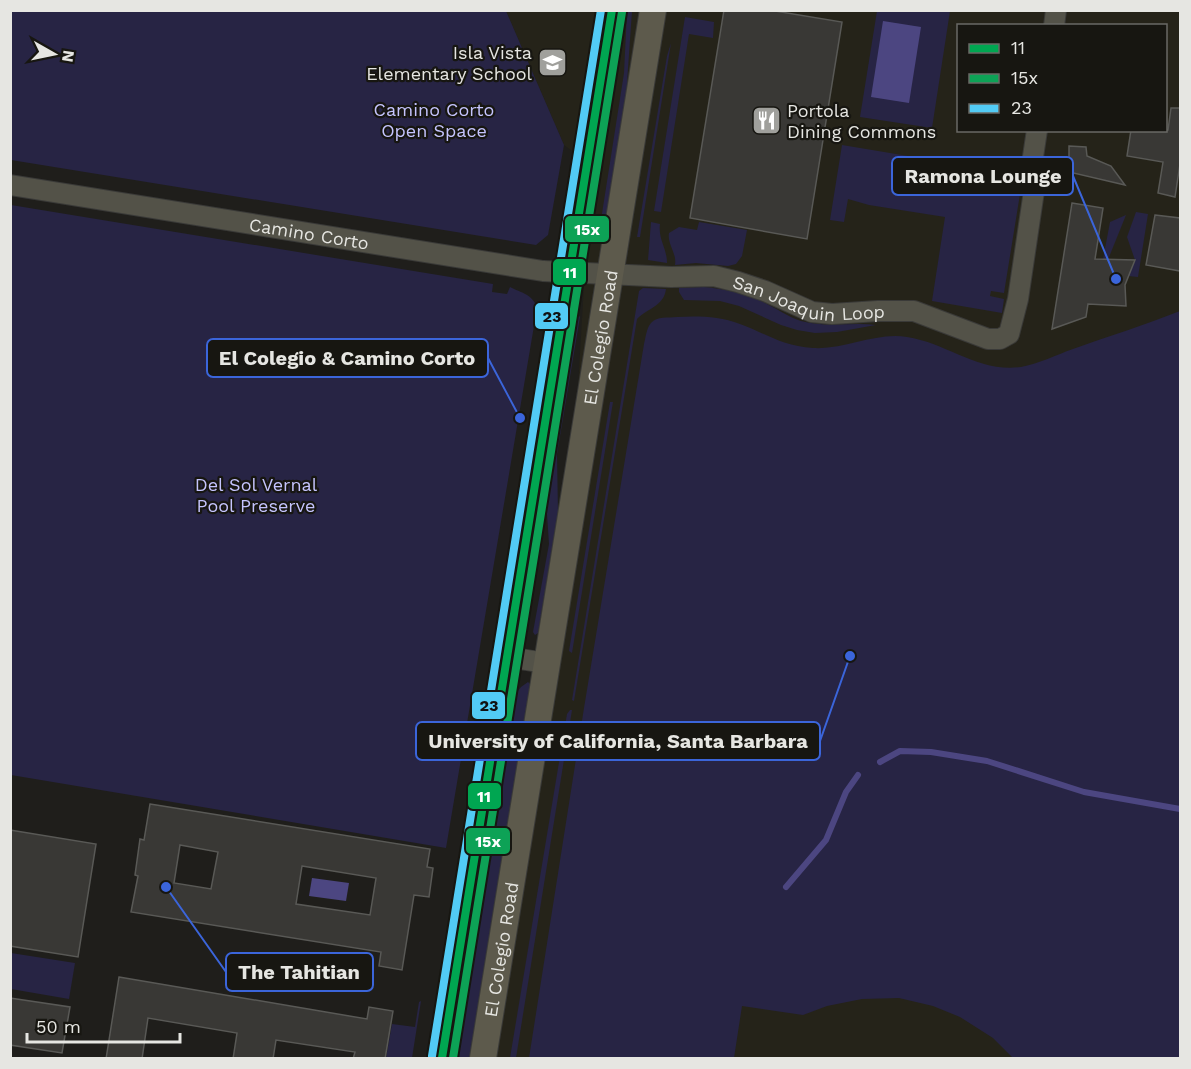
<svg xmlns="http://www.w3.org/2000/svg" width="1191" height="1069" font-family="'Work Sans',sans-serif">
	<style>
		.built { fill: #252319; fill-rule: evenodd }
		.green { fill: #272444 }
		.water { fill: #4c4681 }
		.lines { fill: none; stroke-linecap: round; stroke-linejoin: round }
		.stream { stroke: #4c4681; stroke-width: 6 }
		.building { fill: #393835; stroke: #595956; stroke-width: 1.5; fill-rule: evenodd }
		.minor-casing { stroke: #3a3a38; stroke-width: 22 }
		.major-casing { stroke: #3a3a38; stroke-width: 28 }
		.minor { stroke: #535248; stroke-width: 20 }
		.major { stroke: #5d5a4c; stroke-width: 26 }
		.bus-1-casing { stroke: #171611; stroke-width: 12 }
		.bus-2-casing { stroke: #171611; stroke-width: 12 }
		.bus-3-casing { stroke: #171611; stroke-width: 12 }
		.bus-1 { stroke: #00a651; stroke-width: 8 }
		.bus-2 { stroke: #0da256; stroke-width: 8 }
		.bus-3 { stroke: #52cbf5; stroke-width: 8 }
		.labels { text-anchor: middle; dominant-baseline: central; stroke-width: 4.5; stroke-linejoin: round; paint-order: stroke }
		.poi-label { font-size: 18px; fill: #e6e6e2; stroke: #171611; text-anchor: end }
		.park-label { font-size: 18px; fill: #c5c4fe; stroke: #171611 }
		.street-label { font-size: 18px; fill: #e6e6e2; stroke: #171611 }
		.leader { fill: none; stroke: #3b65da; stroke-width: 2 }
		.callout-dot { fill: #3b65da; stroke: #171611; stroke-width: 2 }
		.callout { fill: #171611; stroke: #3b65da; stroke-width: 2 }
		.callout-label { font-size: 20px; text-anchor: middle; font-weight: bold; fill: #e6e6e2 }
		.line-badge { stroke: #171611; stroke-width: 2 }
		.badge-label { font-size: 16px; text-anchor: middle; font-weight: bold; fill: #fff }
		.pale-badge-label { font-size: 16px; text-anchor: middle; font-weight: bold; fill: #111 }
	</style>
	<rect width="100%" height="100%" fill="#1f1e1b"/>
	<path class="built" d="M506 11H1180V1058H478L574 455 591 165 564 145ZM958 26H1166V130H958Z"/>
	<g class="green">
		<polygon points="10,11 506,11 564,145 548,235 536,245 11,160"/>
		<polygon points="627,11 632,11 626,97 603,239 600,240 598,239 624,73"/>
		<polygon points="877,11 950,11 932,128 860,117"/>
		<polygon points="685,17 714,22 713,38 689,34 661,212 654,211"/>
		<polygon points="671,43 640,237 637,237 667,56"/>
		<polygon points="842,145 1016,174 1013,193 1020,194 1004,293 991,291 990,296 1004,299 1002,313 932,301 945,217 869,205 848,199 844,222 830,220"/>
		<path d="M11 205 493 284 492 292 507 294 510 287C521 293 533 294 537 308L446 848 11 775Z"/>
		<polygon points="1136,212 1148,214 1138,277 1128,276 1135,260 1127,237"/>
		<polygon points="1126,215 1103,272 1101,270 1110,222"/>
		<path d="M651 222 660 224C658 240 667 248 667 263L648 260Z"/>
		<path d="M699 222 747 230 742 256 736 264 728 266 696 263 675 265C677 253 667 244 669 233L679 227 697 230Z"/>
		<path d="M704 287C724 289 745 293 763 302 776 308 788 317 801 321 827 328 851 322 876 325L837 332 815 333 797 330 781 325 739 306 720 301 684 300 679 292V288Z"/>
		<path d="M643 288 666 289C664 306 648 308 637 319L574 701 572 700 639 291Z"/>
		<path d="M1180 311V1058H1013L993 1038 960 1017 933 1006 899 998 862 999 827 1006 803 1015 742 1006 734 1058H529L584 708 644 344C646 337 646 329 651 323 657 316 668 318 677 317 698 316 719 316 740 324 767 334 782 346 813 348 845 350 875 332 907 337 947 343 979 373 1021 367 1038 364 1056 355 1073 349 1109 336 1145 325 1180 311Z"/>
		<polygon points="578,315 580,317 557,454 558,512 538,633 535,635 533,632 549,544 546,499 576,316"/>
		<polygon points="610,402 613,402 572,653 569,651"/>
		<polygon points="528,682 530,684 526,724 472,1058 452,1058 512,698 521,687"/>
		<polygon points="570,710 572,710 516,1058 510,1058 567,714"/>
		<polygon points="11,953 75,963 69,999 11,989"/>
		<polygon points="421,1001 412,1058 386,1058 392,1024 415,1027 419,1002"/>
	</g>
	<g class="water">
		<polygon points="883,21 921,27 909,103 871,97"/>
		<polygon points="312,878 349,883 346,901 309,896"/>
	</g>
	<g class="lines">
		<g class="stream">
			<polyline points="880,762 900,751 931,752 987,761 1084,792 1180,809"/>
			<polyline points="786,887 826,840 846,792 858,775"/>
		</g>
	</g>
	<g class="building">
		<polygon points="724,10 769,10 842,22 807,239 690,218"/>
		<polygon points="1171,108 1180,108 1180,164 1175,197 1158,193 1163,162 1127,156 1131,130 1168,130"/>
		<polygon points="1069,146 1086,147 1087,156 1111,166 1125,185 1069,172"/>
		<polygon points="1072,203 1103,208 1095,259 1135,260 1125,285 1126,306 1088,304 1086,317 1052,329"/>
		<polygon points="1155,215 1180,218 1180,271 1146,265"/>
		<path d="M150 804 430 849 427 867 433 868 429 897 414 895 402 970 379 966 381 952 131 912 138 876 135 875 140 839 144 840ZM180 845 218 852 211 889 174 883ZM302 866 376 878 370 915 296 904Z"/>
		<polygon points="10,830 96,844 78,957 10,946"/>
		<polygon points="119,977 367,1019 369,1007 393,1011 385,1059 353,1059 355,1052 276,1040 273,1059 233,1059 237,1033 148,1018 142,1059 106,1059"/>
		<polygon points="10,998 70,1007 62,1053 10,1045"/>
	</g>
	<g class="lines">
		<defs>
			<g id="minor">
				<polyline points="1054,26 1056,10"/>
				<path id="s1" d="M10 185 543 271 671 277 714 276 738 282 765 291 812 312 832 314 878 311H914L988 339H1000L1009 334 1018 299 1034 191 1031 170 1037 130"/>
				<polyline points="507,657 546,663"/>
			</g>
			<g id="major">
				<polyline points="442,1058 612,10"/>
				<path id="s2" d="M483 1058 653 10"/>
			</g>
		</defs>
		<use href="#minor" class="minor-casing"/>
		<use href="#major" class="major-casing"/>
		<use href="#minor" class="minor"/>
		<use href="#major" class="major"/>
		<defs>
			<polyline id="bus-1" points="442,1058 612,10"/>
			<polyline id="bus-2" points="453,1058 622,12"/>
			<polyline id="bus-3" points="432,1056 601,10"/>
		</defs>
		<use href="#bus-1" class="bus-1-casing"/>
		<use href="#bus-2" class="bus-2-casing"/>
		<use href="#bus-3" class="bus-3-casing"/>
		<use href="#bus-1" class="bus-1"/>
		<use href="#bus-2" class="bus-2"/>
		<use href="#bus-3" class="bus-3"/>
	</g>
	<defs>
		<symbol id="school-square" viewBox="-11 -11 22 22"><rect x="-9" y="-9" width="18" height="18" rx="4" fill="#a0a09c" stroke="#171611"/><path d="M0-5L7-2L0 1L-7-2ZM-4 1L0 2.5L4 1V4Q0 6-4 4Z" fill="#fff"/></symbol>
		<symbol id="restaurant-square" viewBox="-11 -11 22 22"><rect x="-9" y="-9" width="18" height="18" rx="4" fill="#a0a09c" stroke="#171611"/><path d="M-5-6h1v4h1v-4h1v4h1v-4h1v5L-1.5 .5V6h-2V.5L-5-1ZM5-6V6H3V1.5H1.5Q1.5-4 5-6Z" fill="#fff"/></symbol>
	</defs>
	<g fill-rule="evenodd">
		<use href="#school-square" x="536" y="46" width="33" height="33"/>
		<use href="#restaurant-square" x="750" y="104" width="33" height="33"/>
	</g>
	<g class="labels">
		<g class="poi-label">
			<text x="532" y="52">Isla Vista<tspan x="532" dy="21">Elementary School</tspan></text>
			<text x="787" y="110" text-anchor="start">Portola<tspan x="787" dy="21">Dining Commons</tspan></text>
		</g>
		<g class="park-label">
			<text x="434" y="109">Camino Corto<tspan x="434" dy="21">Open Space</tspan></text>
			<text x="256" y="484">Del Sol Vernal<tspan x="256" dy="21">Pool Preserve</tspan></text>
		</g>
		<g class="street-label">
			<text stroke="none"><textPath href="#s1" startOffset="303">Camino Corto</textPath></text>
			<text stroke="none"><textPath href="#s1" startOffset="810">San Joaquin Loop</textPath></text>
			<text stroke="none"><textPath href="#s2" startOffset="730">El Colegio Road</textPath></text>
			<text stroke="none"><textPath href="#s2" startOffset="110">El Colegio Road</textPath></text>
		</g>
	</g>
	<path class="leader" d="M1116 279L1073 176M520 418L488 358M850 656L820 741M166 887L226 972"/>
	<g class="callout-dot">
		<circle cx="1116" cy="279" r="6"/>
		<circle cx="520" cy="418" r="6"/>
		<circle cx="850" cy="656" r="6"/>
		<circle cx="166" cy="887" r="6"/>
	</g>
	<g class="callout">
		<rect x="892" y="157" width="181" height="38" rx="6"/>
		<rect x="207" y="339" width="281" height="38" rx="6"/>
		<rect x="416" y="722" width="404" height="38" rx="6"/>
		<rect x="226" y="953" width="147" height="38" rx="6"/>
	</g>
	<g class="callout-label">
		<text x="983" y="183">Ramona Lounge</text>
		<text x="347" y="365">El Colegio &amp; Camino Corto</text>
		<text x="618" y="748">University of California, Santa Barbara</text>
		<text x="299" y="979">The Tahitian</text>
	</g>
	<g class="line-badge">
		<rect x="564" y="215" width="46" height="28" rx="6" fill="#0da256"/>
		<rect x="552" y="258" width="35" height="28" rx="6" fill="#00a651"/>
		<rect x="534" y="302" width="35" height="28" rx="6" fill="#52cbf5"/>
		<rect x="471" y="691" width="35" height="29" rx="6" fill="#52cbf5"/>
		<rect x="467" y="782" width="35" height="28" rx="6" fill="#00a651"/>
		<rect x="465" y="827" width="46" height="28" rx="6" fill="#0da256"/>
	</g>
	<g class="badge-label">
		<text x="587" y="235">15x</text>
		<text x="570" y="278">11</text>
		<text x="484" y="802">11</text>
		<text x="488" y="847">15x</text>
	</g>
	<g class="pale-badge-label">
		<text x="552" y="322">23</text>
		<text x="489" y="711">23</text>
	</g>
	<rect width="1191" height="1069" fill="none" stroke="#e6e6e2" stroke-width="24"/>
	<rect x="957" y="24" width="210" height="108" fill="#171611" stroke="#6a6965" stroke-width="1.5"/>
	<rect x="969" y="44" width="30" height="9" fill="#00a651" stroke="#6a6965" stroke-width="1.5"/>
	<text x="1011" y="54" font-size="18" fill="#e6e6e2">11</text>
	<rect x="969" y="74" width="30" height="9" fill="#0da256" stroke="#6a6965" stroke-width="1.5"/>
	<text x="1011" y="84" font-size="18" fill="#e6e6e2">15x</text>
	<rect x="969" y="104" width="30" height="9" fill="#52cbf5" stroke="#6a6965" stroke-width="1.5"/>
	<text x="1011" y="114" font-size="18" fill="#e6e6e2">23</text>
	<g transform="translate(54 54) rotate(99)" stroke="#171611" stroke-width="4.5" paint-order="stroke">
	<path d="M0-4.5L10 22L0 15L-10 22Z" fill="#e6e6e2"/>
	<text y="-9" font-size="16" font-weight="bold" text-anchor="middle" fill="#e6e6e2">N</text>
	</g>
	<path d="M27 1033v9h153v-9" fill="none" stroke="#e6e6e2" stroke-width="3"/>
	<text x="36" y="1033" font-size="18" fill="#e6e6e2" stroke="#171611" stroke-width="4.5" paint-order="stroke">50 m</text>
</svg>
